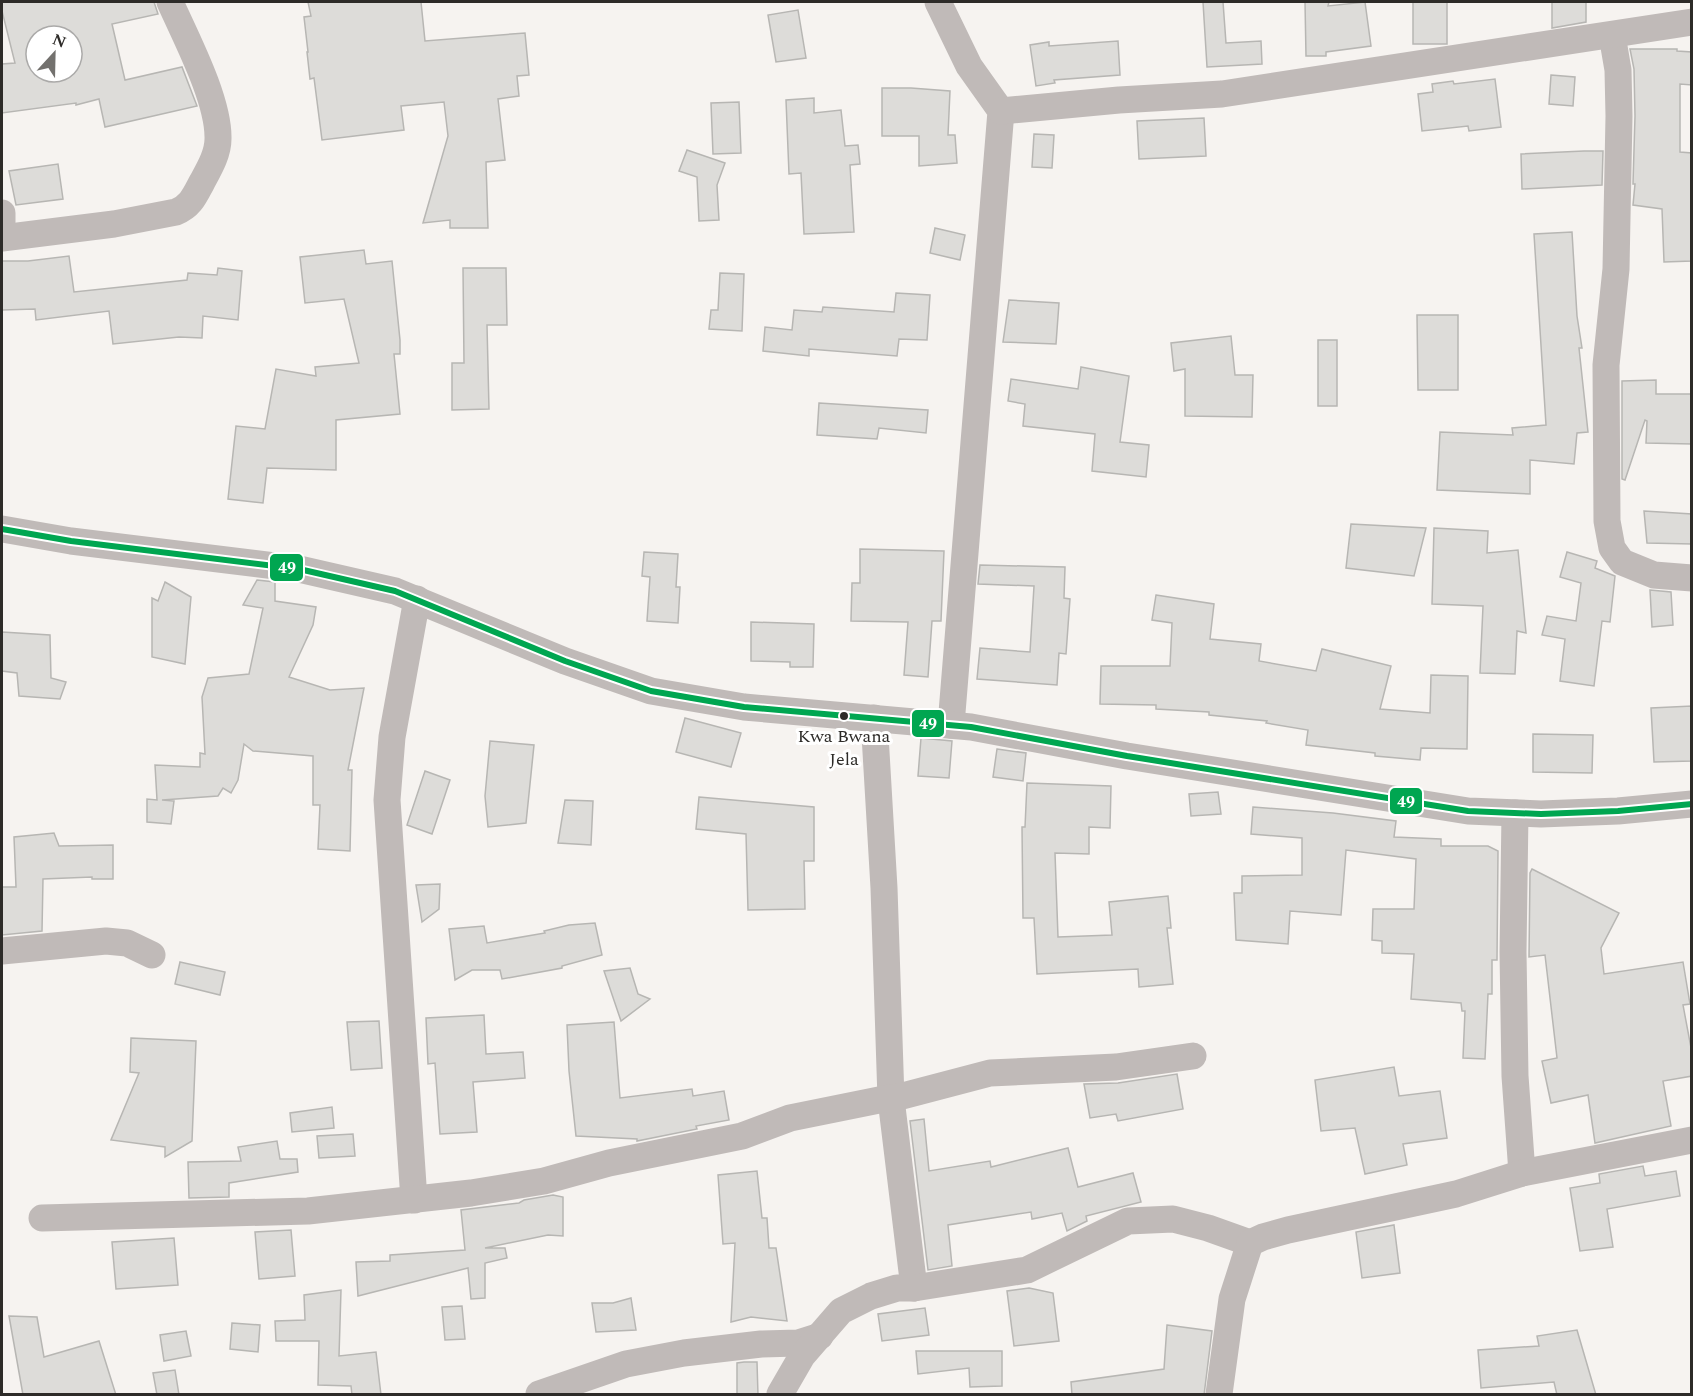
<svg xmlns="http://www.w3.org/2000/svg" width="1693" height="1396" font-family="Spectral,serif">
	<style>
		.building { fill: #dddcd9; stroke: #b7b6b3; stroke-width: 1.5; fill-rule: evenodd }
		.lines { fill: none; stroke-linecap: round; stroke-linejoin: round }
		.minor { stroke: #c0bab8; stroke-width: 27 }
		.bus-1-casing { stroke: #fff; stroke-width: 10 }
		.bus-1 { stroke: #00a651; stroke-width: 6 }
		.bus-dot { fill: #2d2b28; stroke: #fff; stroke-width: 2 }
		.labels { text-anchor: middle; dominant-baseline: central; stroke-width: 6; stroke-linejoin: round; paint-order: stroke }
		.bus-label { font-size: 18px; fill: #2d2b28; stroke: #fff }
		.line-badge { stroke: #fff; stroke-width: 2 }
		.badge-label { font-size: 16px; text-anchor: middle; font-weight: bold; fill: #fff }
	</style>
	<rect width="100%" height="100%" fill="#f6f3f0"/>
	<g class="building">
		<path d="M2 2H154L158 14 112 24 125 80 182 67 197 106 105 127 99 99 76 105V103L2 113V64L15 63 2 11ZM36 36H72V72H36Z"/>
		<polygon points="308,2 421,2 425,41 525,33 529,75 517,76 519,96 498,99 505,160 486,162 488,228 450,228 450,220 423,223 448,136 444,102 401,106 404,130 322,140 314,78 310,79 307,52 308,52 304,17 311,16"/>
		<polygon points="1203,2 1223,2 1226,43 1261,41 1262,64 1207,67"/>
		<polygon points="1305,2 1329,2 1328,6 1365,2 1371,46 1326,52 1326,56 1306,56"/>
		<rect x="1413" y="2" width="34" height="42"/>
		<polygon points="1552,2 1586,2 1586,22 1552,28"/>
		<polygon points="798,10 806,58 776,62 768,15"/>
		<polygon points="1118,41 1120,75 1054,80 1055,83 1036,86 1030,45 1049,42 1049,46"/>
		<polygon points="1630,49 1677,49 1677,51 1692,52 1692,85 1680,84 1680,152 1692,153 1692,261 1664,262 1662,209 1633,205 1635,184 1633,184 1635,116 1634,69"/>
		<polygon points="1551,75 1575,77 1573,106 1549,104"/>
		<polygon points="1495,79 1501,127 1469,131 1468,126 1422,131 1418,94 1433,92 1432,84 1453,81 1454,84"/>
		<polygon points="882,88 911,88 950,91 948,135 955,135 957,163 919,166 919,136 882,136"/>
		<polygon points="814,98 814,113 841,110 845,146 858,145 860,164 850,165 854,232 804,234 801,173 789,174 786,100"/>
		<polygon points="739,102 741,153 713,154 711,103"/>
		<polygon points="1204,118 1206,156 1139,159 1137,121"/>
		<polygon points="1034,134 1054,135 1052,168 1032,167"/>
		<polygon points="687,150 725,163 717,185 719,220 699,221 697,177 679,171"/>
		<polygon points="1584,151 1603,151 1602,185 1522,189 1521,154"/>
		<polygon points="58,164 63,199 16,205 9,171"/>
		<polygon points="935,228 965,235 960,260 930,253"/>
		<polygon points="1572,232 1577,316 1582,348 1579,348 1588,432 1577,433 1574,464 1530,460 1530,494 1437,490 1440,432 1513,435 1512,428 1546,425 1534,234"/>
		<polygon points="364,250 366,264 392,261 400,340 400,354 394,354 400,414 336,420 336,470 267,468 263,503 228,499 236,426 265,429 276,369 316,376 315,367 359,363 344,299 305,303 300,257"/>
		<polygon points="69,256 74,292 187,280 188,273 217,275 218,268 242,271 238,320 203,316 202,338 179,337 113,344 109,311 36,320 35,309 2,310 2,261 28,261"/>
		<polygon points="463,268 506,268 507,325 487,325 489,409 452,410 452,363 464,363"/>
		<polygon points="720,273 744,274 742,331 709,329 711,310 718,310"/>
		<polygon points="896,293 930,295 927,340 899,339 897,356 809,349 809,356 763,351 765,327 792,330 794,310 822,312 823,307 894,312"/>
		<polygon points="1009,300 1059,303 1056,344 1003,342"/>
		<polygon points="1417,315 1458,315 1458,390 1418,390"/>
		<polygon points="1231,336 1235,375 1253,375 1252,417 1185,416 1185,369 1174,371 1171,343"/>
		<rect x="1318" y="340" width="19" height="66"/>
		<polygon points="1081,367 1129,376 1120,442 1149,445 1146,477 1092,471 1095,434 1023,426 1025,404 1008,401 1011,379 1078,389"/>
		<polygon points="1656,380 1656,394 1692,394 1692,444 1646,443 1647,421 1645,420 1625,480 1622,479 1622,381"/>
		<polygon points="819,403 928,410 926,433 879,428 877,439 817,435"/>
		<polygon points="1644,511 1692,514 1692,544 1647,543"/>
		<polygon points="1351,524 1426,528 1414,576 1346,568"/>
		<polygon points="1434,528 1488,531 1487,553 1518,550 1526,633 1517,631 1515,674 1480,673 1483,606 1432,604"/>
		<polygon points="860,549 944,551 941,621 932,621 928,677 904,675 908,622 851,621 852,583 860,583"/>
		<polygon points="644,552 678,554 676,587 680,587 678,623 647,621 650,577 642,576"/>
		<polygon points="1567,552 1597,561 1595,568 1615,576 1610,622 1602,621 1594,686 1560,681 1565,639 1542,635 1547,616 1576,621 1581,583 1560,577"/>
		<polygon points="980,565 1065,567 1064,598 1070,599 1066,654 1059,653 1057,685 977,679 980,648 1030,652 1034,586 978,584"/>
		<polygon points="257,580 275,582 275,601 316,607 313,625 289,677 330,690 364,688 348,770 352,770 350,851 318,849 320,805 313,805 313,756 253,751 244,744 238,780 231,793 223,788 218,796 162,800 174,801 171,824 147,822 147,799 157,800 155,765 200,767 200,753 205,754 202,697 208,678 249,674 263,608 243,605"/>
		<polygon points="165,582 191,597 185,664 152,657 152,598 158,601"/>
		<polygon points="1650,590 1671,592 1673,625 1652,627"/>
		<polygon points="1156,595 1214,604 1210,639 1261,644 1259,661 1316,671 1322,649 1391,666 1380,709 1430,713 1431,675 1468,676 1467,749 1421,748 1420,760 1375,756 1375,753 1306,745 1308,730 1266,723 1267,721 1209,715 1209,712 1156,709 1156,705 1100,704 1101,666 1170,666 1172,623 1152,620"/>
		<polygon points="751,622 814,624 813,667 790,667 790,662 751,661"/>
		<polygon points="2,632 50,635 51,678 66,682 60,699 19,696 17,673 2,671"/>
		<polygon points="1692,706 1692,761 1654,762 1651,708"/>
		<polygon points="685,718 741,733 731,767 676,752"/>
		<polygon points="1533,734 1593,735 1592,773 1533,772"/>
		<polygon points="921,738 952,741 949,778 918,776"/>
		<polygon points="490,741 534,745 526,823 488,827 485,796"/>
		<polygon points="997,749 1026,753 1023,781 993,777"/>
		<polygon points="425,771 450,780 432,834 407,825"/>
		<polygon points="1027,783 1111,786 1110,828 1089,827 1089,854 1055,853 1058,937 1112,935 1109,902 1168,896 1171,928 1167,928 1173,984 1139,987 1138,969 1037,974 1034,918 1023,918 1022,827 1025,827"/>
		<polygon points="1218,792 1221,814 1191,816 1189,794"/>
		<polygon points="699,797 814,807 814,861 804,861 805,909 748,910 746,834 696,829"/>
		<polygon points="565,800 593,801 591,845 558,843"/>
		<polygon points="1253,807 1333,813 1396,821 1394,837 1441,839 1441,846 1488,846 1498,851 1497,960 1492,960 1492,994 1488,994 1485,1059 1463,1058 1465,1011 1462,1011 1461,1003 1411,999 1414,954 1382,953 1382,941 1372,940 1373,909 1414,909 1416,859 1346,850 1341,915 1290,911 1288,944 1236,940 1234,893 1242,893 1242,876 1302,875 1302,838 1251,834"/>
		<polygon points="54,833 59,846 113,845 113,879 92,879 92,877 43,879 42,931 2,935 2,887 16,887 14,837"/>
		<polygon points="1532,869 1619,913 1601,948 1604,974 1683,962 1690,1004 1683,1005 1692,1053 1692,1076 1663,1081 1671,1126 1595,1143 1588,1095 1551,1103 1542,1061 1557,1058 1545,955 1529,957 1530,873"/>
		<polygon points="440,884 439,909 422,922 416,885"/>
		<polygon points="595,923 602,955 562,966 562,968 502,979 500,970 472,970 455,980 449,929 484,926 487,943 545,933 544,931 569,925"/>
		<polygon points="180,962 225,972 220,995 175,984"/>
		<polygon points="630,968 638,994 650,999 621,1021 604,971"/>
		<polygon points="484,1015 486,1054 523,1052 525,1078 473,1082 477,1132 440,1134 435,1063 428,1064 426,1018"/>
		<polygon points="379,1021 382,1068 351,1070 347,1022"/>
		<polygon points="614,1022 620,1098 692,1089 693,1096 724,1091 729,1120 696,1126 697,1129 637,1141 637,1139 576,1136 569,1071 567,1025"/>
		<polygon points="131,1038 196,1041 192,1141 165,1157 165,1147 111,1140 139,1073 130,1072"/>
		<polygon points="1394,1067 1399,1096 1440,1091 1447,1138 1403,1144 1407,1165 1365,1174 1355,1128 1321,1131 1315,1080"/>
		<polygon points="1177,1074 1183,1109 1118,1121 1116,1114 1090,1118 1084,1084 1118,1083"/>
		<polygon points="332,1107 334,1128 292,1132 290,1113"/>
		<polygon points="924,1119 929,1171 990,1161 991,1167 1068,1148 1078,1187 1133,1173 1141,1202 1086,1216 1087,1221 1067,1231 1062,1213 1032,1219 1031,1212 948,1225 952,1266 928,1270 910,1121"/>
		<polygon points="353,1134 355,1156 319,1158 317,1136"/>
		<polygon points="277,1141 280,1159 297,1159 298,1172 229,1183 229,1197 189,1198 188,1162 241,1161 238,1147"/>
		<polygon points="1643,1166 1645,1176 1676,1171 1680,1196 1607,1209 1613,1247 1580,1251 1570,1188 1600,1183 1599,1174"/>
		<polygon points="757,1171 762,1218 767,1218 769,1248 776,1248 787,1321 751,1317 731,1322 735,1243 723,1244 718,1175"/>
		<polygon points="553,1195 563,1197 563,1236 548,1235 485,1248 505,1248 507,1258 485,1263 485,1298 471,1299 468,1268 358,1296 356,1262 390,1261 390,1255 465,1250 461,1210 519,1203 524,1200"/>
		<polygon points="1394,1225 1400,1273 1362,1278 1356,1232"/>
		<polygon points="291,1230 295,1276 259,1279 255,1232"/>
		<polygon points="174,1238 178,1285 116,1289 112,1242"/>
		<polygon points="1029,1288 1053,1293 1059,1341 1014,1346 1007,1291"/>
		<polygon points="341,1290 339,1356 376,1352 381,1395 352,1395 351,1386 318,1385 319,1341 276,1341 275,1321 305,1320 304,1295"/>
		<polygon points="631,1298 636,1330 596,1332 592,1303 613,1303"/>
		<polygon points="462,1306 465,1339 445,1340 442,1307"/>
		<polygon points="925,1308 929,1335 882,1341 878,1314"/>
		<polygon points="9,1316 37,1317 44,1357 99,1341 116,1395 23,1395"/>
		<polygon points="232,1323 260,1325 258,1352 230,1349"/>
		<polygon points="1167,1325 1212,1331 1204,1395 1072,1395 1071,1382 1164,1369"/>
		<polygon points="1577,1330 1596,1395 1557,1395 1554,1382 1481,1388 1478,1350 1539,1346 1537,1336"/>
		<polygon points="186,1331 191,1356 164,1361 160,1335"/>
		<polygon points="916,1351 1002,1351 1002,1386 970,1387 969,1368 918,1374"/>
		<polygon points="744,1362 757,1362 758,1395 737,1395 737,1363"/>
		<polygon points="175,1370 179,1395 157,1395 153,1373"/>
	</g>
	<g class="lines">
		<g class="minor">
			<polyline points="938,2 969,66 1001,111 951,725"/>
			<polyline points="1612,35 1618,70 1619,116 1616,269 1606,365 1607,521 1612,548 1622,562 1654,575 1692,578"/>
			<polyline points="1001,111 1119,100 1222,94 1692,22"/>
			<polyline points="2,213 2,222"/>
			<path d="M2 238 114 224 176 212C191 206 195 195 202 182 209 169 218 154 218 139 219 100 186 38 170 2"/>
			<polyline points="2,529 71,541 299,569 395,591 565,661 651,691 744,707 971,727 1127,756 1468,811 1541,814 1618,811 1692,804"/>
			<polyline points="874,718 884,888 891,1099 914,1288"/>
			<polyline points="1515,813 1513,952 1515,1076 1522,1173"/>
			<polyline points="2,951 106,941 127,943 152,955"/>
			<polyline points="414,1200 387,800 392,737 417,599"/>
			<polyline points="42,1218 308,1211 471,1193 544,1181 609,1163 742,1136 790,1118 889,1098 891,1099 990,1073 1116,1067 1193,1056"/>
			<polyline points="539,1394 626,1364 684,1353 761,1344 798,1343 820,1336"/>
			<polyline points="780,1394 802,1356 841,1311 871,1296 897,1288 914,1288 1027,1270 1128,1221 1173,1219 1208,1228 1250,1243"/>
			<polyline points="1219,1394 1232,1299 1250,1243 1263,1237 1288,1230 1456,1194 1522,1173 1692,1140"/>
		</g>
		<defs>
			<polyline id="bus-1" points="2,529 71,541 299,569 395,591 565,661 651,691 744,707 971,727 1127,756 1468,811 1541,814 1618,811 1692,804"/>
		</defs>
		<use href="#bus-1" class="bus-1-casing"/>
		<use href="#bus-1" class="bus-1"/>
	</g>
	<circle class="bus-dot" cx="844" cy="716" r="5"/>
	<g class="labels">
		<g class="bus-label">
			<text x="844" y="736">Kwa Bwana<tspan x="844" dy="23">Jela</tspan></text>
		</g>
	</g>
	<g class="line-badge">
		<rect x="269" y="553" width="35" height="29" rx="6" fill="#00a651"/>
		<rect x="911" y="709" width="34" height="29" rx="6" fill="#00a651"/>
		<rect x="1389" y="787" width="34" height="28" rx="6" fill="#00a651"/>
	</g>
	<g class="badge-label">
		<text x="287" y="573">49</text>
		<text x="928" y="729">49</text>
		<text x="1406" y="807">49</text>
	</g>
	<rect width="1693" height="1396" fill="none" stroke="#2d2b28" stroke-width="6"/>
	<g transform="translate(54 54) rotate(22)"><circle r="28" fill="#ffffff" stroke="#abaaa9" stroke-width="1.5"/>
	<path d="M0-4.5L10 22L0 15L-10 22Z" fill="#73716e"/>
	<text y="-9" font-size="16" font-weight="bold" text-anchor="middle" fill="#2d2b28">N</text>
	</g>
</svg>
